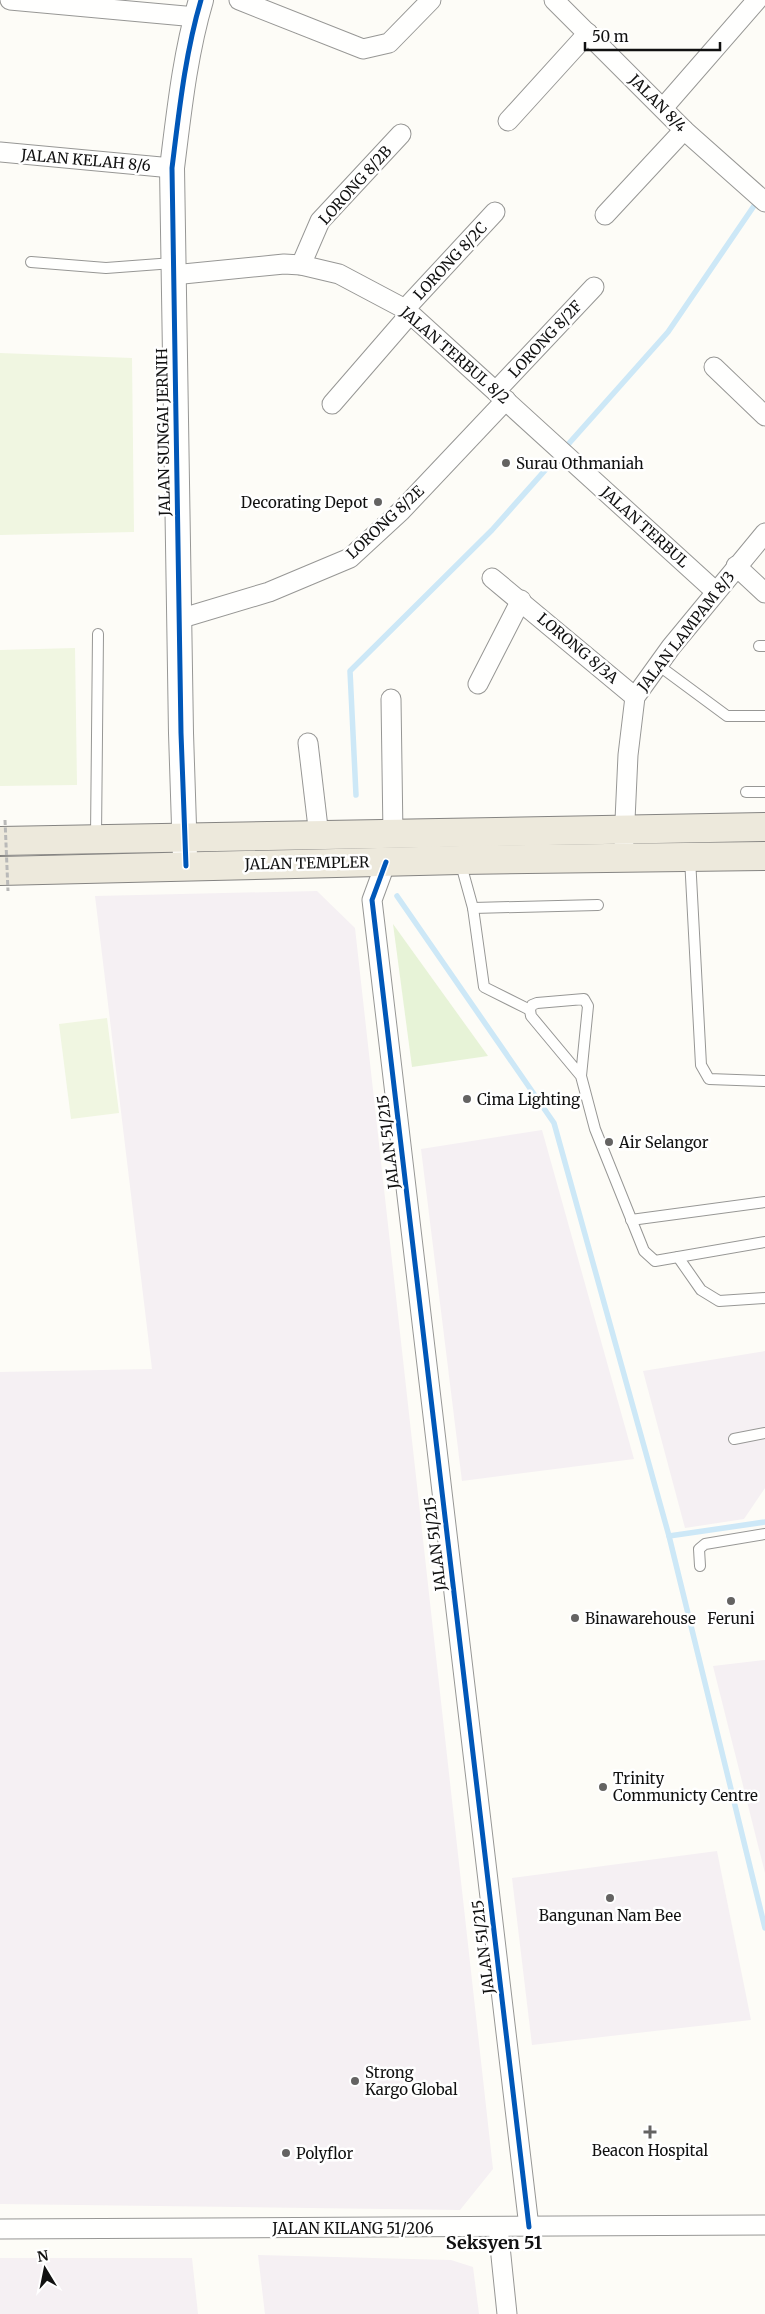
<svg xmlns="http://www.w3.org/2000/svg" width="765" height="2314" font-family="Merriweather,serif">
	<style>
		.industrial { fill: #f5f0f3 }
		.green { fill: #e7f3d7 }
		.pitch { fill: #f0f6e1 }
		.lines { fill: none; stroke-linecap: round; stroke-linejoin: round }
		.stream { stroke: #cde8f7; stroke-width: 5.5 }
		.service-casing { stroke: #979795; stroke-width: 12 }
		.minor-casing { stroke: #979795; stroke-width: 21 }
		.tertiary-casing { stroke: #979795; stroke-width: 26 }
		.primary-casing { stroke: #858482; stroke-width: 30 }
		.service { stroke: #fffffe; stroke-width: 10 }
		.minor { stroke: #fffffe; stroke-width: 19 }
		.tertiary { stroke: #fffffe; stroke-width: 24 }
		.primary { stroke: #ede9dc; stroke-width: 28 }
		.path-bridge { stroke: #b9b9b8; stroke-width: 3; stroke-dasharray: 5 2.5; stroke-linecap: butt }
		.cycleway-casing { stroke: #fff; stroke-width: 8 }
		.cycleway { stroke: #0057b8; stroke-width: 5 }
		.poi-dot { fill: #646362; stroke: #fff; stroke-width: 2 }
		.labels { text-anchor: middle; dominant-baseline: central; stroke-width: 5; stroke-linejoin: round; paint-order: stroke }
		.street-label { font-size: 15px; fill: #111; stroke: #fff }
		.poi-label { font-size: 15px; fill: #111; stroke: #fff; text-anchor: start }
		.quarter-label { font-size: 18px; font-weight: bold; fill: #111; stroke: #fff }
	</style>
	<rect width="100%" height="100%" fill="#fdfcf7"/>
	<g class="industrial">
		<polygon points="317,891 355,928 493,2169 460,2210 0,2204 0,1372 152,1369 95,896"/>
		<polygon points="542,1130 634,1459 462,1481 421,1149"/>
		<polygon points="765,1351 765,1488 744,1519 685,1528 643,1371"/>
		<polygon points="765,1660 765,1873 713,1666"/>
		<polygon points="717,1851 751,2020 532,2045 512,1878"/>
		<polygon points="258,2255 451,2260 473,2267 479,2314 265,2314"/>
		<polygon points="192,2258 198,2314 0,2314 0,2258"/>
	</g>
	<polygon class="green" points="393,924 488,1056 412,1067"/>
	<g class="pitch">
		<polygon points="0,353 132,358 134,532 0,535"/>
		<polygon points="75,648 77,785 0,786 0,650"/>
		<polygon points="107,1018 119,1113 71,1119 59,1024"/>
	</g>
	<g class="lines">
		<g class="stream">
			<polyline points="356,795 350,671 492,530 668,332 758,200"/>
			<polyline points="397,896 554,1123 669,1536 765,1928"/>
			<polyline points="669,1536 765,1522"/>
		</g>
		<defs>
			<g id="service">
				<polyline points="31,262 106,268 173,263"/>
				<polyline points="759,646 765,646"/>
				<polyline points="658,665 727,716 765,716"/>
				<polyline points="746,792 765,792"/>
				<polyline points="96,837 98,634"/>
				<polyline points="690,858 701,1065 709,1079 765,1081"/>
				<polyline points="460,861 473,908 484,987 530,1010"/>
				<polyline points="473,908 598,905"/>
				<polyline points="581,1076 531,1016 530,1010 532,1005 537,1003 584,999 588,1006 581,1076 595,1129 644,1251 655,1261 765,1242"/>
				<polyline points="631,1220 765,1202"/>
				<polyline points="678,1257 701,1290 719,1301 765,1298"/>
				<polyline points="734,1439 765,1433"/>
				<polyline points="700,1566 699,1549 705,1544 765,1534"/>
			</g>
			<g id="minor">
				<polyline points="10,0 196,17"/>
				<polyline points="239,0 363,49 389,43 431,0"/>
				<polyline points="554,0 684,130 765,202"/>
				<polyline points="663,108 757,0"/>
				<polyline points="508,121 588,33"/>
				<polyline points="0,152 172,168"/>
				<polyline points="605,215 684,130"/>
				<polyline points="301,265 320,221 401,134"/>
				<polyline points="173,275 284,264 301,265 339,274 405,309 715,591"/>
				<polyline points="405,309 495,212"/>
				<polyline points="714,367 765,416"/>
				<polyline points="496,391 594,287"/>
				<polyline points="332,404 410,314"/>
				<polyline points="736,566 765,593"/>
				<polyline points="492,578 635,697"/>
				<polyline points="179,619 269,592 350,558 401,511 506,400"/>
				<polyline points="478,684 521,600"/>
				<polyline points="391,699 393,835"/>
				<polyline points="308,743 319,836"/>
				<polyline points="624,842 628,755 635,697 671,647 765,533"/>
				<polyline points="386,862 372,900 529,2227"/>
				<polyline points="498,2227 507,2314"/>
				<polyline points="0,2229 765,2225"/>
			</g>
			<path id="tertiary" d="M185 857 181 733 172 168C179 112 185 54 201 0"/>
			<g id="primary">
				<polyline points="0,841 765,827"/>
				<polyline points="0,871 460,860 765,856"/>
			</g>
		</defs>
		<use href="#service" class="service-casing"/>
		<use href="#minor" class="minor-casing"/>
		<use href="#tertiary" class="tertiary-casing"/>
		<use href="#primary" class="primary-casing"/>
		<use href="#service" class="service"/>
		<use href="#minor" class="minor"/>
		<use href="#tertiary" class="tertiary"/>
		<use href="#primary" class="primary"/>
		<polyline class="path-bridge" points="5,820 8,891"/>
		<defs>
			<g id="cycleway">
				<polyline points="386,862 372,900 529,2227"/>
				<path d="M186 866 181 733 172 168C179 112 185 54 201 0"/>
			</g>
		</defs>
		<use href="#cycleway" class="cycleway-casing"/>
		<use href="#cycleway" class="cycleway"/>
	</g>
	<g class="poi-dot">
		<circle cx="506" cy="463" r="5"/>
		<circle cx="378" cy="502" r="5"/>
		<circle cx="467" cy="1099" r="5"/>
		<circle cx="609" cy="1142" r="5"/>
		<circle cx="731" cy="1601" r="5"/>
		<circle cx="575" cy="1618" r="5"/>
		<circle cx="603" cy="1787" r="5"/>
		<circle cx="610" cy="1898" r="5"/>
		<circle cx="355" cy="2081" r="5"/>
		<path d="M647.5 2124.5h5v5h5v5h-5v5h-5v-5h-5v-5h5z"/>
		<circle cx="286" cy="2153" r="5"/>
	</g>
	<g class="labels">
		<g class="street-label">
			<text transform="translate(658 103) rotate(45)">JALAN 8/4</text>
			<text transform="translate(86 160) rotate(5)">JALAN KELAH 8/6</text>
			<text transform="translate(355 185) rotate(-48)">LORONG 8/2B</text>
			<text transform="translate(450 261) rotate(-47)">LORONG 8/2C</text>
			<text transform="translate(545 339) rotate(-47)">LORONG 8/2F</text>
			<text transform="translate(455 355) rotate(41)">JALAN TERBUL 8/2</text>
			<text transform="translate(163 432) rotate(-91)">JALAN SUNGAI JERNIH</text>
			<text transform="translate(385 522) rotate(-43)">LORONG 8/2E</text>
			<text transform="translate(645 527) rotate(42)">JALAN TERBUL</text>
			<text transform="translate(686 631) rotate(-52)">JALAN LAMPAM 8/3</text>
			<text transform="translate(578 648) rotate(40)">LORONG 8/3A</text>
			<text transform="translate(307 863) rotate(-1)">JALAN TEMPLER</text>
			<text transform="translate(388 1142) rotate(-97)">JALAN 51/215</text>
			<text transform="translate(435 1544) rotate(-97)">JALAN 51/215</text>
			<text transform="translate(483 1947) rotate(-97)">JALAN 51/215</text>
			<text x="353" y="2228">JALAN KILANG 51/206</text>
		</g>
		<g class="poi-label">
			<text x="516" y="463">Surau Othmaniah</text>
			<text x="368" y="502" text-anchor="end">Decorating Depot</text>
			<text x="477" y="1099">Cima Lighting</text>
			<text x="619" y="1142">Air Selangor</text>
			<text x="585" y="1618">Binawarehouse</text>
			<text x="731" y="1618" text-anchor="middle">Feruni</text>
			<text x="613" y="1778">Trinity<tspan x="613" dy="17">Communicty Centre</tspan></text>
			<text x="610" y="1915" text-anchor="middle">Bangunan Nam Bee</text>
			<text x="365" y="2072">Strong<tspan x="365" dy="17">Kargo Global</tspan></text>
			<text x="650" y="2150" text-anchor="middle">Beacon Hospital</text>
			<text x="296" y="2153">Polyflor</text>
		</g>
		<g class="quarter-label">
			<text x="494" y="2242">Seksyen 51</text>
		</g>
	</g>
	<g transform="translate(45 2269) rotate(350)" stroke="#ffffff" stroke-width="4" paint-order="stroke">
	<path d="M0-4L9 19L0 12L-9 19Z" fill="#111111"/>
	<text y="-8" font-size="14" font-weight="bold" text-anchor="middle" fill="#111111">N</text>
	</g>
	<path d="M585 42v8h135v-8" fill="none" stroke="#111111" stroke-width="2.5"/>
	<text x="592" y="42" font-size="15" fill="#111111" stroke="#ffffff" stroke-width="4" paint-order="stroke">50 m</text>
</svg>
